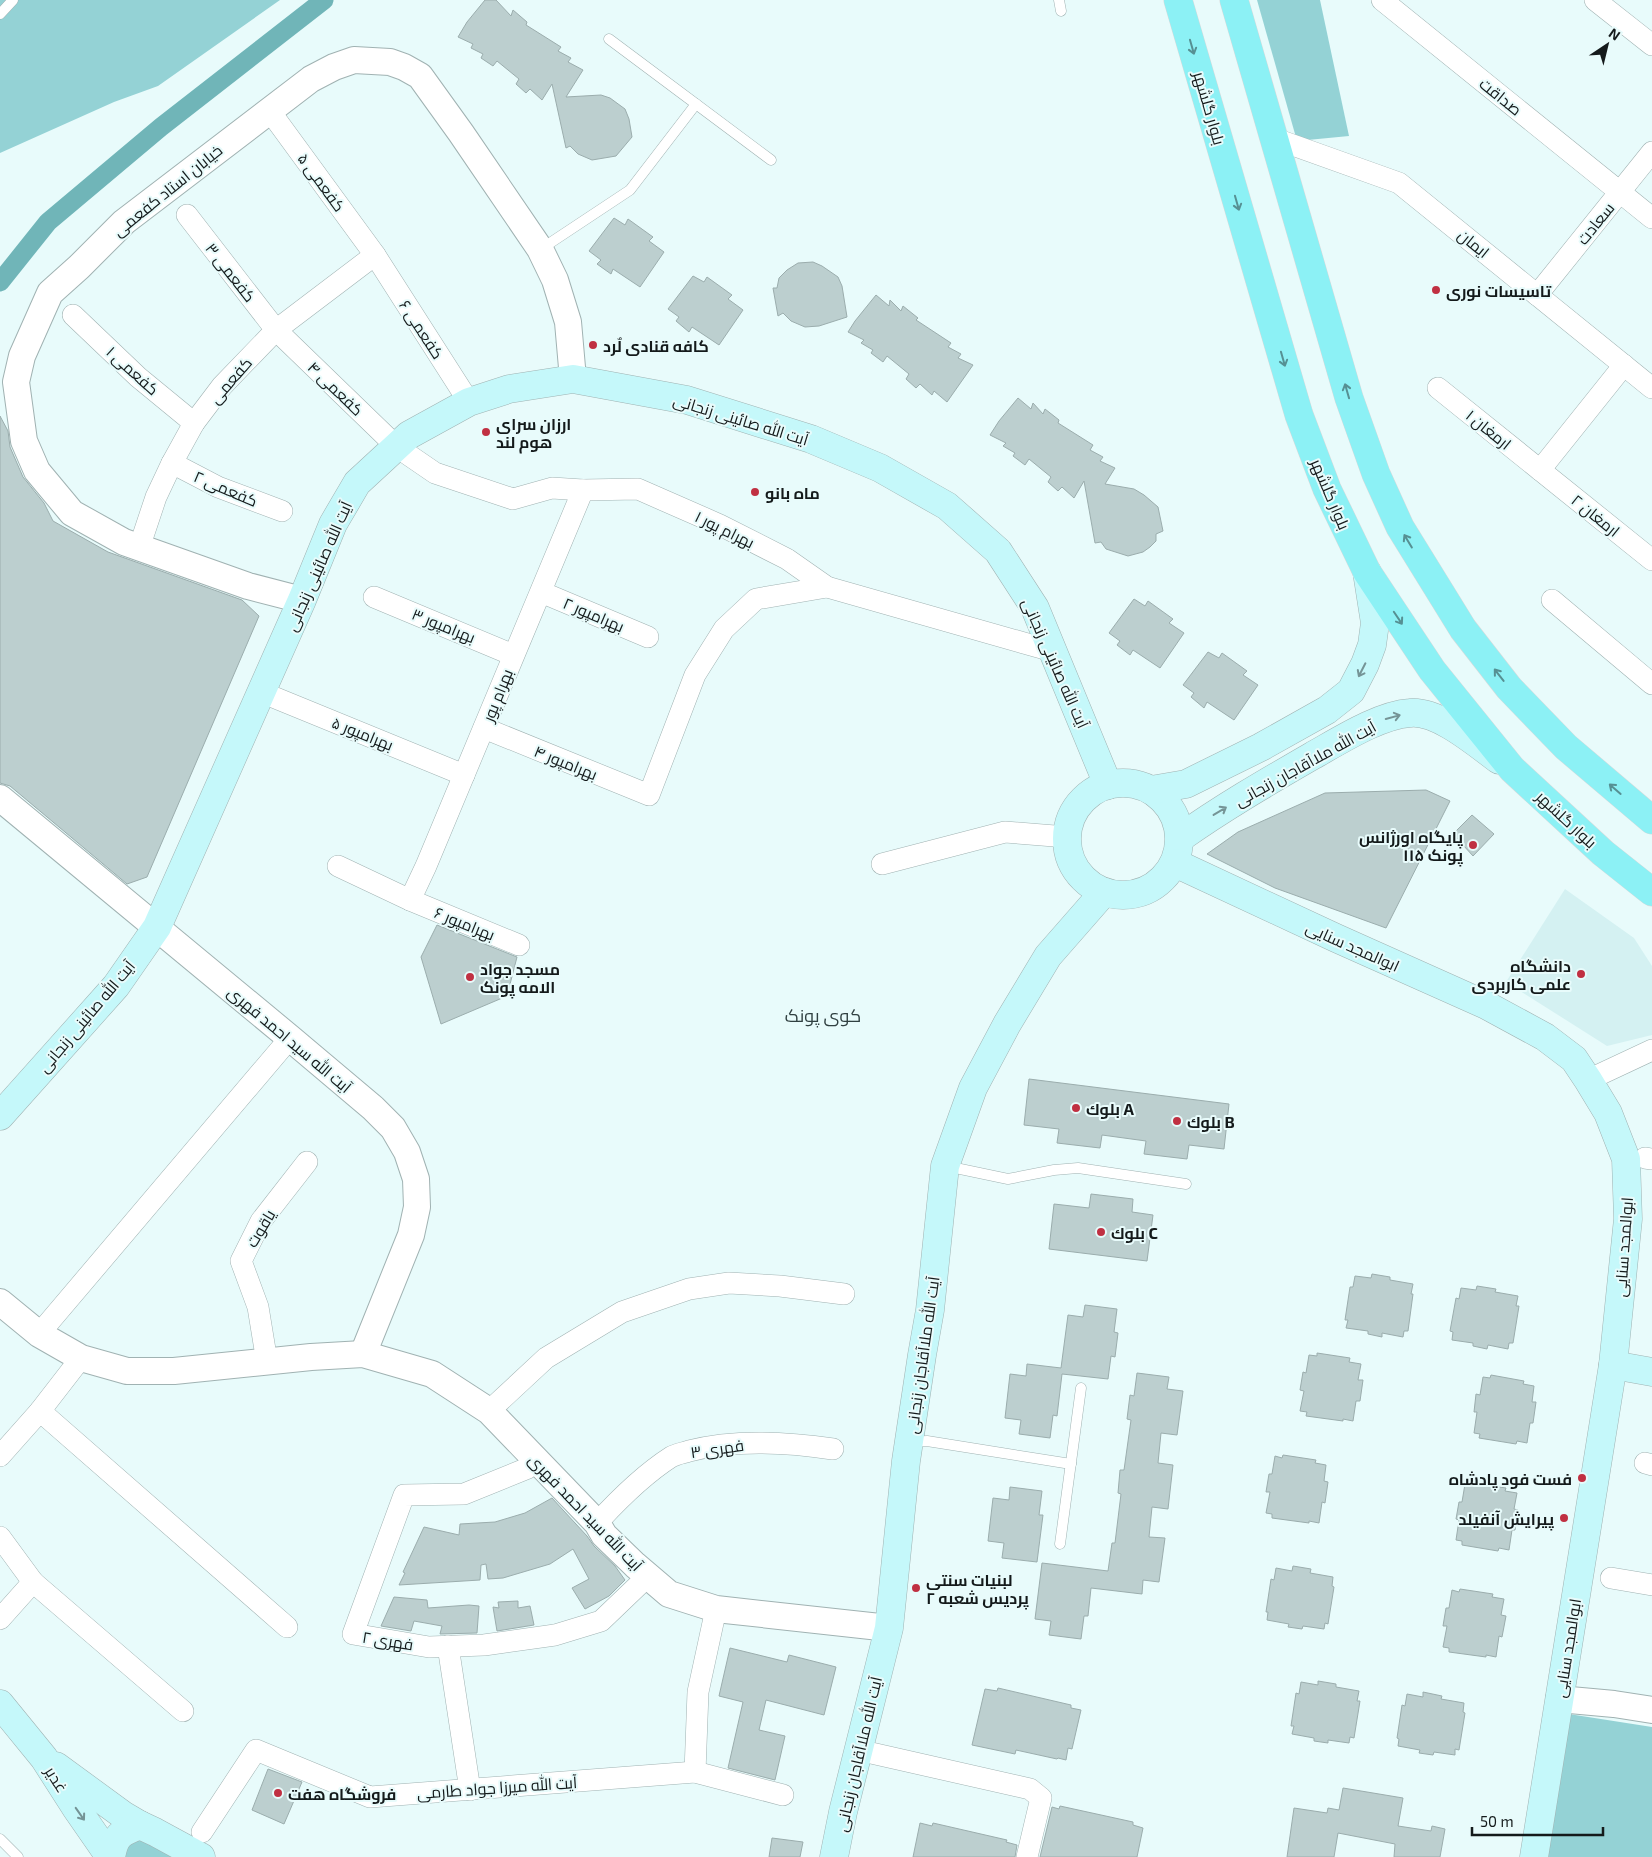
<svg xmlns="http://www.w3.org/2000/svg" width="1652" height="1857" font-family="'Exo 2',Cairo,sans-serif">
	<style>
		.built { fill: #d4f1f2 }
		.green { fill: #94d2d5 }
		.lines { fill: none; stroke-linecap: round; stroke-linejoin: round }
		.canal { stroke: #70b5b8; stroke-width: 19 }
		.building { fill: #bccfcf; stroke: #9badad }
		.service-casing { stroke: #a0b2b2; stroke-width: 11 }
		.minor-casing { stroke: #a0b2b2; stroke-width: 22 }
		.tertiary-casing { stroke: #a0b2b2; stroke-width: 28 }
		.secondary-casing { stroke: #a0b2b2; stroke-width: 29 }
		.primary-casing { stroke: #d9dadb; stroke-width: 29 }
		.service { stroke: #fff; stroke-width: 10 }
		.minor { stroke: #fff; stroke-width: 21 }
		.tertiary { stroke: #fff; stroke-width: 26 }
		.secondary { stroke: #c5f8fa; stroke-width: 28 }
		.primary { stroke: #8cf1f5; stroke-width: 28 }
		.oneway { stroke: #569093 }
		.oneway2 { stroke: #759496 }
		.poi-dot { fill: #c03042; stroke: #e8fbfb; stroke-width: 2 }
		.labels { text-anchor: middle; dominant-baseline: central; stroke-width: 4; stroke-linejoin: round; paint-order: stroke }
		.street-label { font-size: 16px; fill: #141a1b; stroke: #e8fbfb }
		.poi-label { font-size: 16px; font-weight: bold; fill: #141a1b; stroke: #e8fbfb; text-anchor: start }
		.neighbourhood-label { font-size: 18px; fill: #304041; stroke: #e8fbfb }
	</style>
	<rect width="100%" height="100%" fill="#e8fbfb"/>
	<polygon class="built" points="1565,889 1634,938 1652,966 1652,1035 1607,1046 1506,982"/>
	<g class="green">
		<polygon points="0,0 280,0 158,86 114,102 0,153"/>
		<polygon points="1257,0 1320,0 1349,136 1297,141"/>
		<polygon points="1556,1712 1652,1727 1652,1857 1536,1857"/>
		<polygon points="139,1836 177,1857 122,1857 121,1843"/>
	</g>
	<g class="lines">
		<polyline class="canal" points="0,282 48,222 161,127 324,0"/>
	</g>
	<g class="building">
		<polygon points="485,0 496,0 511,16 513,10 527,22 526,25 561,47 558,51 571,58 568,62 583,70 566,97 601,95 610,98 625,109 629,119 632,137 616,156 592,160 578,154 570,146 566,148 552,84 542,100 530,89 526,93 516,84 519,79 497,61 493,66 481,58 483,54 471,48 473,44 458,37 467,22"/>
		<polygon points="614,218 625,225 628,219 653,237 649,241 664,252 640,287 613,269 611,274 597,264 601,260 589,251"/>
		<polygon points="813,262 822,266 838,277 842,286 847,317 819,326 805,327 791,321 783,313 778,316 773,288 777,288 779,278 787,270 798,263"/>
		<polygon points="693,276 704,282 707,277 732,295 728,299 743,310 719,345 692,327 689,332 676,321 679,317 668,309"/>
		<polygon points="876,295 889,306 890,300 901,311 903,306 918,318 916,320 951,343 948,347 961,354 958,358 973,365 947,402 934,391 932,395 920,384 916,388 906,379 909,374 887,356 883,362 871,353 873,350 861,343 864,340 848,332 855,321"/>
		<polygon points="1018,398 1031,409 1033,403 1043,414 1045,409 1059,420 1058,423 1093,445 1090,450 1103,457 1100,461 1115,468 1105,484 1134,489 1144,495 1158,507 1163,531 1156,534 1156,541 1150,547 1143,552 1128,556 1106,549 1101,542 1095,543 1084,481 1074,498 1062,487 1058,491 1048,482 1051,477 1029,459 1025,465 1013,456 1015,453 1003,446 1006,443 990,435 999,421"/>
		<polygon points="0,416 8,431 10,447 23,477 44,503 53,521 108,552 242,600 259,616 147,877 127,884 10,786 0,783"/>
		<polygon points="1134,599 1145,606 1148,601 1173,619 1169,623 1184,633 1160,668 1133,650 1130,655 1117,645 1120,641 1109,633"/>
		<polygon points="1208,652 1219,658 1222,653 1247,671 1243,675 1258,685 1234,720 1207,702 1204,708 1191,697 1194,693 1183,685"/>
		<polygon points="1426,790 1450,801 1386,928 1275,888 1207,854 1238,832 1325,793"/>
		<polygon points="1472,815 1494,834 1473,856 1453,834"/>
		<polygon points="437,925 517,957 507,996 441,1024 421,957"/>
		<polygon points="1029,1079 1229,1104 1224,1149 1189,1145 1187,1159 1144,1154 1146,1141 1102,1135 1100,1148 1057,1143 1059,1129 1024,1125"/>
		<polygon points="1091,1194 1133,1199 1132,1212 1153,1215 1147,1261 1049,1249 1054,1204 1089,1208"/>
		<polygon points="1372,1274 1390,1277 1390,1280 1413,1284 1411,1294 1413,1294 1408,1331 1404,1331 1403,1337 1382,1333 1382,1337 1368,1334 1368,1331 1346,1328 1348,1320 1345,1320 1350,1287 1353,1287 1355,1276 1371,1278"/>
		<polygon points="1477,1286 1496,1289 1495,1292 1518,1296 1516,1306 1519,1306 1513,1343 1509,1343 1508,1349 1488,1345 1487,1349 1473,1346 1473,1343 1452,1340 1453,1332 1450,1331 1456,1298 1459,1299 1461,1288 1476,1290"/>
		<polygon points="1085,1305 1117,1309 1114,1332 1118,1333 1115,1357 1111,1356 1108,1379 1062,1374 1057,1416 1053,1415 1050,1438 1019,1434 1021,1420 1005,1418 1010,1374 1026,1376 1027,1364 1061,1368 1068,1315 1083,1317"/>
		<polygon points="1317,1353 1350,1358 1349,1362 1361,1364 1358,1380 1363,1380 1360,1401 1356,1401 1353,1421 1343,1419 1343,1421 1306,1416 1307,1412 1300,1411 1304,1391 1300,1390 1303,1372 1306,1373 1309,1355 1317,1356"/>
		<polygon points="1137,1373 1169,1377 1167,1389 1183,1391 1177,1435 1161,1433 1158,1463 1173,1465 1168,1509 1152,1507 1149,1537 1165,1538 1159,1582 1143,1580 1142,1594 1091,1588 1088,1616 1084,1616 1081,1639 1049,1635 1051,1621 1035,1619 1042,1563 1108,1571 1112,1543 1115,1543 1121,1494 1118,1493 1120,1470 1124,1470 1131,1420 1127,1419 1130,1395 1134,1396"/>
		<polygon points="1491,1375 1524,1381 1523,1384 1534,1386 1532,1402 1536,1402 1533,1423 1530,1423 1527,1443 1517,1441 1516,1444 1479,1438 1480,1434 1474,1433 1477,1412 1474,1412 1476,1394 1480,1395 1483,1377 1490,1378"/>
		<polygon points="1283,1455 1316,1460 1315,1463 1326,1465 1324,1481 1328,1482 1325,1503 1322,1502 1319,1523 1309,1521 1309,1523 1272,1518 1272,1514 1266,1513 1270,1492 1266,1492 1269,1474 1272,1474 1275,1456 1282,1458"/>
		<polygon points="1473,1483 1506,1488 1505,1491 1517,1493 1514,1509 1518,1510 1515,1530 1512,1530 1509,1550 1499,1548 1498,1551 1462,1545 1462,1541 1456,1540 1459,1520 1456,1519 1459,1502 1462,1502 1465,1484 1472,1485"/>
		<polygon points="1010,1487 1042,1491 1039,1515 1043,1515 1037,1562 1002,1558 1004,1543 988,1541 993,1498 1009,1500"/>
		<polygon points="552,1498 587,1536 594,1546 615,1566 625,1580 609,1596 585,1609 572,1588 589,1579 573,1549 550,1564 503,1578 488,1579 486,1564 481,1565 480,1580 399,1585 405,1573 403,1572 424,1527 459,1535 460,1524 495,1522 525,1513"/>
		<polygon points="1293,1566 1311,1569 1310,1573 1333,1577 1332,1586 1334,1587 1328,1624 1325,1623 1324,1629 1303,1626 1302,1629 1288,1627 1289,1624 1267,1620 1268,1612 1266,1612 1271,1579 1274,1580 1276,1568 1292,1571"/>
		<polygon points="1460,1589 1493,1594 1492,1597 1504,1599 1501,1615 1506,1616 1502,1637 1499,1636 1496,1657 1486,1655 1486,1657 1449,1652 1449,1648 1443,1647 1447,1626 1443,1626 1446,1608 1449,1608 1452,1590 1459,1592"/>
		<polygon points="394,1597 427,1600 428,1608 469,1605 479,1606 477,1633 440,1634 442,1626 414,1621 411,1631 381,1626"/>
		<polygon points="518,1601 518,1608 530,1606 534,1625 497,1631 493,1607 499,1608 498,1602"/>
		<polygon points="730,1648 787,1662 789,1655 836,1667 824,1715 766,1700 759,1730 785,1736 775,1780 728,1768 743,1702 719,1696"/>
		<polygon points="1318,1681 1336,1684 1336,1687 1359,1691 1357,1701 1360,1701 1354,1738 1350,1737 1349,1743 1328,1740 1328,1743 1314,1741 1314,1738 1292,1734 1294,1726 1291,1726 1296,1693 1299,1694 1301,1682 1318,1685"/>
		<polygon points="998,1688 1071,1705 1071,1708 1081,1710 1072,1749 1068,1748 1066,1760 1058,1758 1057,1759 1016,1750 1015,1754 972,1745 985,1689 997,1691"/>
		<polygon points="1423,1692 1442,1696 1441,1699 1464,1703 1463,1712 1465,1713 1459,1750 1455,1749 1455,1755 1434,1752 1433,1755 1419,1753 1420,1750 1398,1746 1399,1739 1397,1738 1402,1705 1405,1706 1407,1694 1423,1697"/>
		<polygon points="268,1769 302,1782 284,1824 252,1810"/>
		<polygon points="1343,1788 1403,1798 1398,1826 1431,1831 1432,1826 1445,1829 1440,1857 1394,1857 1395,1844 1338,1833 1334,1857 1287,1857 1294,1808 1327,1813 1328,1808 1339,1810"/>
		<polygon points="1060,1806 1133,1822 1133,1825 1143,1828 1137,1857 1040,1857 1052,1807 1059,1809"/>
		<polygon points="920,1823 932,1826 933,1823 1007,1840 1006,1842 1017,1845 1015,1857 913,1857"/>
		<polygon points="772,1838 803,1842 800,1857 769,1857"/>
	</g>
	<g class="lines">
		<defs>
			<g id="service">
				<polyline points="1059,0 1061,11"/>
				<polyline points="0,14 13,0"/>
				<polyline points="609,39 771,160"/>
				<polyline points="541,249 630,190 696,104"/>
				<polyline points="946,1166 1008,1179 1054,1170 1078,1168 1186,1184"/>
				<polyline points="910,1442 927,1441 1071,1464"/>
				<polyline points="1060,1544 1081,1388"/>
				<polyline points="0,1839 18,1857"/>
			</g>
			<g id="minor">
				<polyline points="1382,0 1652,218"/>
				<polyline points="1595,0 1652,45"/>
				<polyline points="269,110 375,255 469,402"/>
				<polyline points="1273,138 1399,183 1652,388"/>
				<polyline points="187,215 276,330 397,447 435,473 513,499 552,488 583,490 638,489 720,525 787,559 827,587 1052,651"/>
				<polyline points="1537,295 1652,152"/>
				<polyline points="73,315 138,377 194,423"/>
				<polyline points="1438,388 1652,560"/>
				<polyline points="172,463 218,487 282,511"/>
				<polyline points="1540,470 1624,365"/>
				<polyline points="139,548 156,497 172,463 194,423 222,386 276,330 375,255"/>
				<polyline points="541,592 648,637"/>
				<polyline points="374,597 513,655"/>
				<polyline points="1552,600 1652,684"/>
				<polyline points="261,692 464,775"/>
				<polyline points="484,728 649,795 695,675 724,629 756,599 827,587"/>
				<polyline points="882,864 1005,832 1067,837"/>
				<polyline points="338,866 410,900 519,945"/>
				<polyline points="410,900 426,866 583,490"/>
				<polyline points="1588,1080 1652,1050"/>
				<polyline points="1645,1158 1652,1159"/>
				<polyline points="39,1334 290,1038"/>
				<polyline points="267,1362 258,1307 241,1261 261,1221 307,1162"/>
				<polyline points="40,1411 287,1627"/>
				<polyline points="489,1411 546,1358 622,1312 689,1289 729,1283 780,1286 844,1294"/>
				<polyline points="0,1456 40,1411 81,1358"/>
				<polyline points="1645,1463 1652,1465"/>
				<polyline points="528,1468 464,1494 404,1495 353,1634 429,1647 484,1645 555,1635 601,1621 648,1576"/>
				<path d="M597 1523C619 1499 643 1475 671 1457 676 1454 683 1453 689 1451 735 1439 786 1442 833 1449"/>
				<polyline points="0,1537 33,1582"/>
				<polyline points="1611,1578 1652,1585"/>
				<polyline points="0,1619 33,1582 183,1711"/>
				<polyline points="448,1646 470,1790"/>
				<polyline points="858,1750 1030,1789 1041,1798 1027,1857"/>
				<polyline points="695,1772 698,1692 716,1609"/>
				<polyline points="202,1832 256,1750 370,1797 695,1772 783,1795"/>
			</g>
			<g id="tertiary">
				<polyline points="302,600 248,586 124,542 72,513 37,471 24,441 16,382 22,356 50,293 79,267 124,222 311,79 334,67 354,60 390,62 404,67 420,76 461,133 540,249 555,280 568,322 573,379"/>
				<polyline points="0,798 290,1038 373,1108 393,1128 407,1152 416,1179 417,1207 411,1235 363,1354"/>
				<polyline points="0,1302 39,1334 81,1358 127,1371 174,1371 311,1357 363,1354 432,1374 489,1411 597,1523 604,1535 635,1565 669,1594 716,1609 889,1628"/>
				<polyline points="1559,1699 1614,1704 1652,1710"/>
			</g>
			<g id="secondary">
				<circle cx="1123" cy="839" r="56"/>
				<polyline points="1151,790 1186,784 1261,747 1327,710 1351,691 1365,664 1372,645 1375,623 1367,572"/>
				<path d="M1180 838C1222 808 1267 782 1312 756 1339 741 1379 715 1410 713 1438 710 1477 744 1499 760"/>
				<polyline points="1175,863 1336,938 1486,1005 1545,1037 1574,1059 1588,1080 1608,1113 1626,1159 1628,1219 1613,1365 1534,1857"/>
				<polyline points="0,1116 116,986 157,927 302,600 333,524 357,483 409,435 469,402 509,389 573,379 687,400 811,439 880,468 947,506 998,551 1035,608 1108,785"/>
				<polyline points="1613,1365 1652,1372"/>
				<polyline points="0,1704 44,1758 76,1808 110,1857"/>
				<polyline points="56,1766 123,1815 140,1825"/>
				<path d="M111 1857C115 1835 120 1833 140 1825L155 1832 201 1857"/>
				<polyline points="834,1857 843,1812 889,1628 906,1461 922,1355 930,1310 945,1166 973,1088 1007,1024 1048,956 1104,892"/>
			</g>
			<g id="primary">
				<polyline points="1178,0 1299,415 1327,489 1367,572 1432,670 1512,769 1603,853 1652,892"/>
				<polyline points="1234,0 1349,398 1376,474 1400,527 1463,629 1509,688 1566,747 1652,820"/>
			</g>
		</defs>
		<use href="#service" class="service-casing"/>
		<use href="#minor" class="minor-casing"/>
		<use href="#tertiary" class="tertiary-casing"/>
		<use href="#secondary" class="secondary-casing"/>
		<use href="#primary" class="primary-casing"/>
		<use href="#service" class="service"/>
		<use href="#minor" class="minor"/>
		<use href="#tertiary" class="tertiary"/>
		<use href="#secondary" class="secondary"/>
		<use href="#primary" class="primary"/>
	</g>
	<defs><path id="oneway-shaft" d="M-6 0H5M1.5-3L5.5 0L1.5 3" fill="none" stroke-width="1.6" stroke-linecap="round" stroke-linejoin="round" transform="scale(1.25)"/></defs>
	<g class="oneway">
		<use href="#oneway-shaft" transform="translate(1192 47) rotate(74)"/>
		<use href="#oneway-shaft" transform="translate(1237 203) rotate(74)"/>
		<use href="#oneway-shaft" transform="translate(1283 359) rotate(74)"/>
		<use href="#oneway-shaft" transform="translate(1347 391) rotate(-106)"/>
		<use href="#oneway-shaft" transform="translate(1408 541) rotate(-121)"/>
		<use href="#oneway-shaft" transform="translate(1398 618) rotate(56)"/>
		<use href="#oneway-shaft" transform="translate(1499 675) rotate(-128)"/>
		<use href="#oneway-shaft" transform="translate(1615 789) rotate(-139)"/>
	</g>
	<g class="oneway2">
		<use href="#oneway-shaft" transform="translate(1362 670) rotate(117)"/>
		<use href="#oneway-shaft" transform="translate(1393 717) rotate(-15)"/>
		<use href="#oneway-shaft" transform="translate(1220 811) rotate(-31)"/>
		<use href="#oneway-shaft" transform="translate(80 1814) rotate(55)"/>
	</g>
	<g class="poi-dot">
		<circle cx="1436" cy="290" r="5"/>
		<circle cx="593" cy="345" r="5"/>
		<circle cx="486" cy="432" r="5"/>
		<circle cx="755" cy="492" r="5"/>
		<circle cx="1473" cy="845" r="5"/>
		<circle cx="1581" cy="974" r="5"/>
		<circle cx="470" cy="977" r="5"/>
		<circle cx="1076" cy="1108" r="5"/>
		<circle cx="1177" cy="1121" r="5"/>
		<circle cx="1101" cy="1232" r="5"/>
		<circle cx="1582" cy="1478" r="5"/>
		<circle cx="1564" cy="1518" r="5"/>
		<circle cx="916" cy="1588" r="5"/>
		<circle cx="278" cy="1793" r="5"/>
	</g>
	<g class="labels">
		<g class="street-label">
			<text transform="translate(1501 96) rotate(39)">صداقت</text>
			<text transform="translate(1210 108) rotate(74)">بلوار گلشهر</text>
			<text transform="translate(322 182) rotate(54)">کفعمی ۵</text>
			<text transform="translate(167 190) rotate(-39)">خیابان استاد کفعمی</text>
			<text transform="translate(1595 223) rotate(-51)">سعادت</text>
			<text transform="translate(1474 243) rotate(39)">ایمان</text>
			<text transform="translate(231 272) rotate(52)">کفعمی ۳</text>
			<text transform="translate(422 329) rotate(57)">کفعمی ۶</text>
			<text transform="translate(133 370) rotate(42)">کفعمی ۱</text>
			<text transform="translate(230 380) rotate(-49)">کفعمی</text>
			<text transform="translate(336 388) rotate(44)">کفعمی ۴</text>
			<text transform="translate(741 419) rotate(17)">آیت الله صائینی زنجانی</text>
			<text transform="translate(1489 429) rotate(39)">ارمغان ۱</text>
			<text transform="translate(226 488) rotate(23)">کفعمی ۲</text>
			<text transform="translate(1331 494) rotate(67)">بلوار گلشهر</text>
			<text transform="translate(1596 515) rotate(39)">ارمغان ۲</text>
			<text transform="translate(725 529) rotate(26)">بهرام پور ۱</text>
			<text transform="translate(318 566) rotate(-66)">آیت الله صائینی زنجانی</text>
			<text transform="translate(594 614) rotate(23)">بهرامپور ۲</text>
			<text transform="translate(444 625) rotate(22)">بهرامپور ۳</text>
			<text transform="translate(1056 663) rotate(66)">آیت الله صائینی زنجانی</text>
			<text transform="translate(497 695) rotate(-68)">بهرام پور</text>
			<text transform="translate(363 733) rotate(22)">بهرامپور ۵</text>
			<text transform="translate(566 762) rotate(22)">بهرامپور ۴</text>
			<text transform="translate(1305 763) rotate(-29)">آیت الله ملاآقاجان زنجانی</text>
			<text transform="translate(1567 819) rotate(43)">بلوار گلشهر</text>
			<text transform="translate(465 923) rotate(22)">بهرامپور ۶</text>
			<text transform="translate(1353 946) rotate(24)">ابوالمجد سنایی</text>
			<text transform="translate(86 1016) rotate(-50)">آیت الله صائینی زنجانی</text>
			<text transform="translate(290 1039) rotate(40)">آیت الله سید احمد فهری</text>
			<text transform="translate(260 1228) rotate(-59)">یاقوت</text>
			<text transform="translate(1623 1247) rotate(-86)">ابوالمجد سنایی</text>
			<text transform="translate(922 1355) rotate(-82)">آیت الله ملاآقاجان زنجانی</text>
			<text transform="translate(717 1448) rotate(-8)">فهری ۳</text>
			<text transform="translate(586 1512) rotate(46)">آیت الله سید احمد فهری</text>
			<text transform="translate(388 1640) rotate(9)">فهری ۲</text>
			<text transform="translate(1567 1648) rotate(-81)">ابوالمجد سنایی</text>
			<text transform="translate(858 1754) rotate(-77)">آیت الله ملاآقاجان زنجانی</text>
			<text transform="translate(57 1779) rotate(58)">غدیر</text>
			<text transform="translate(497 1787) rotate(-4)">آیت الله میرزا جواد طارمی</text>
		</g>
		<g class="poi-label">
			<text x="1446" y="290">تاسیسات نوری</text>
			<text x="603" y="345">کافه قنادی لٌرد</text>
			<text x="496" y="423">ارزان سرای<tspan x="496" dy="18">هوم لند</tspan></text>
			<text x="765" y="492">ماه بانو</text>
			<text x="1463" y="836" text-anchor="end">پایگاه اورژانس<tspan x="1463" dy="18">۱۱۵ پونک</tspan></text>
			<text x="1571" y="965" text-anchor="end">دانشگاه<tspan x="1571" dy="18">علمی کاربردی</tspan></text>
			<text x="480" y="968">مسجد جواد<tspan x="480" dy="18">الامه پونک</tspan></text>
			<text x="1086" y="1108">بلوك A</text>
			<text x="1187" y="1121">بلوك B</text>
			<text x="1111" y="1232">بلوك C</text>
			<text x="1572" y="1478" text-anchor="end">فست فود پادشاه</text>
			<text x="1554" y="1518" text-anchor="end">پیرایش آنفیلد</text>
			<text x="926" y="1579">لبنیات سنتی<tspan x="926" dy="18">پردیس شعبه ۲</tspan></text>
			<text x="288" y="1793">فروشگاه هفت</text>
		</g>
		<g class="neighbourhood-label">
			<text x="823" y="1015">کوی پونک</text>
		</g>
	</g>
	<g transform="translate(1607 45) rotate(35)" stroke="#e8fbfb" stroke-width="4" paint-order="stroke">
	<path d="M0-4L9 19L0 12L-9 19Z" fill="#141a1b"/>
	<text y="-8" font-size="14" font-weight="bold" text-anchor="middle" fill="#141a1b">N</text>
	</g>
	<path d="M1472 1827v8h131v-8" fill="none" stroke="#141a1b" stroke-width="2.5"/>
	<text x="1480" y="1827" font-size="15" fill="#141a1b" stroke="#e8fbfb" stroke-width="4" paint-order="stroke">50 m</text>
</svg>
